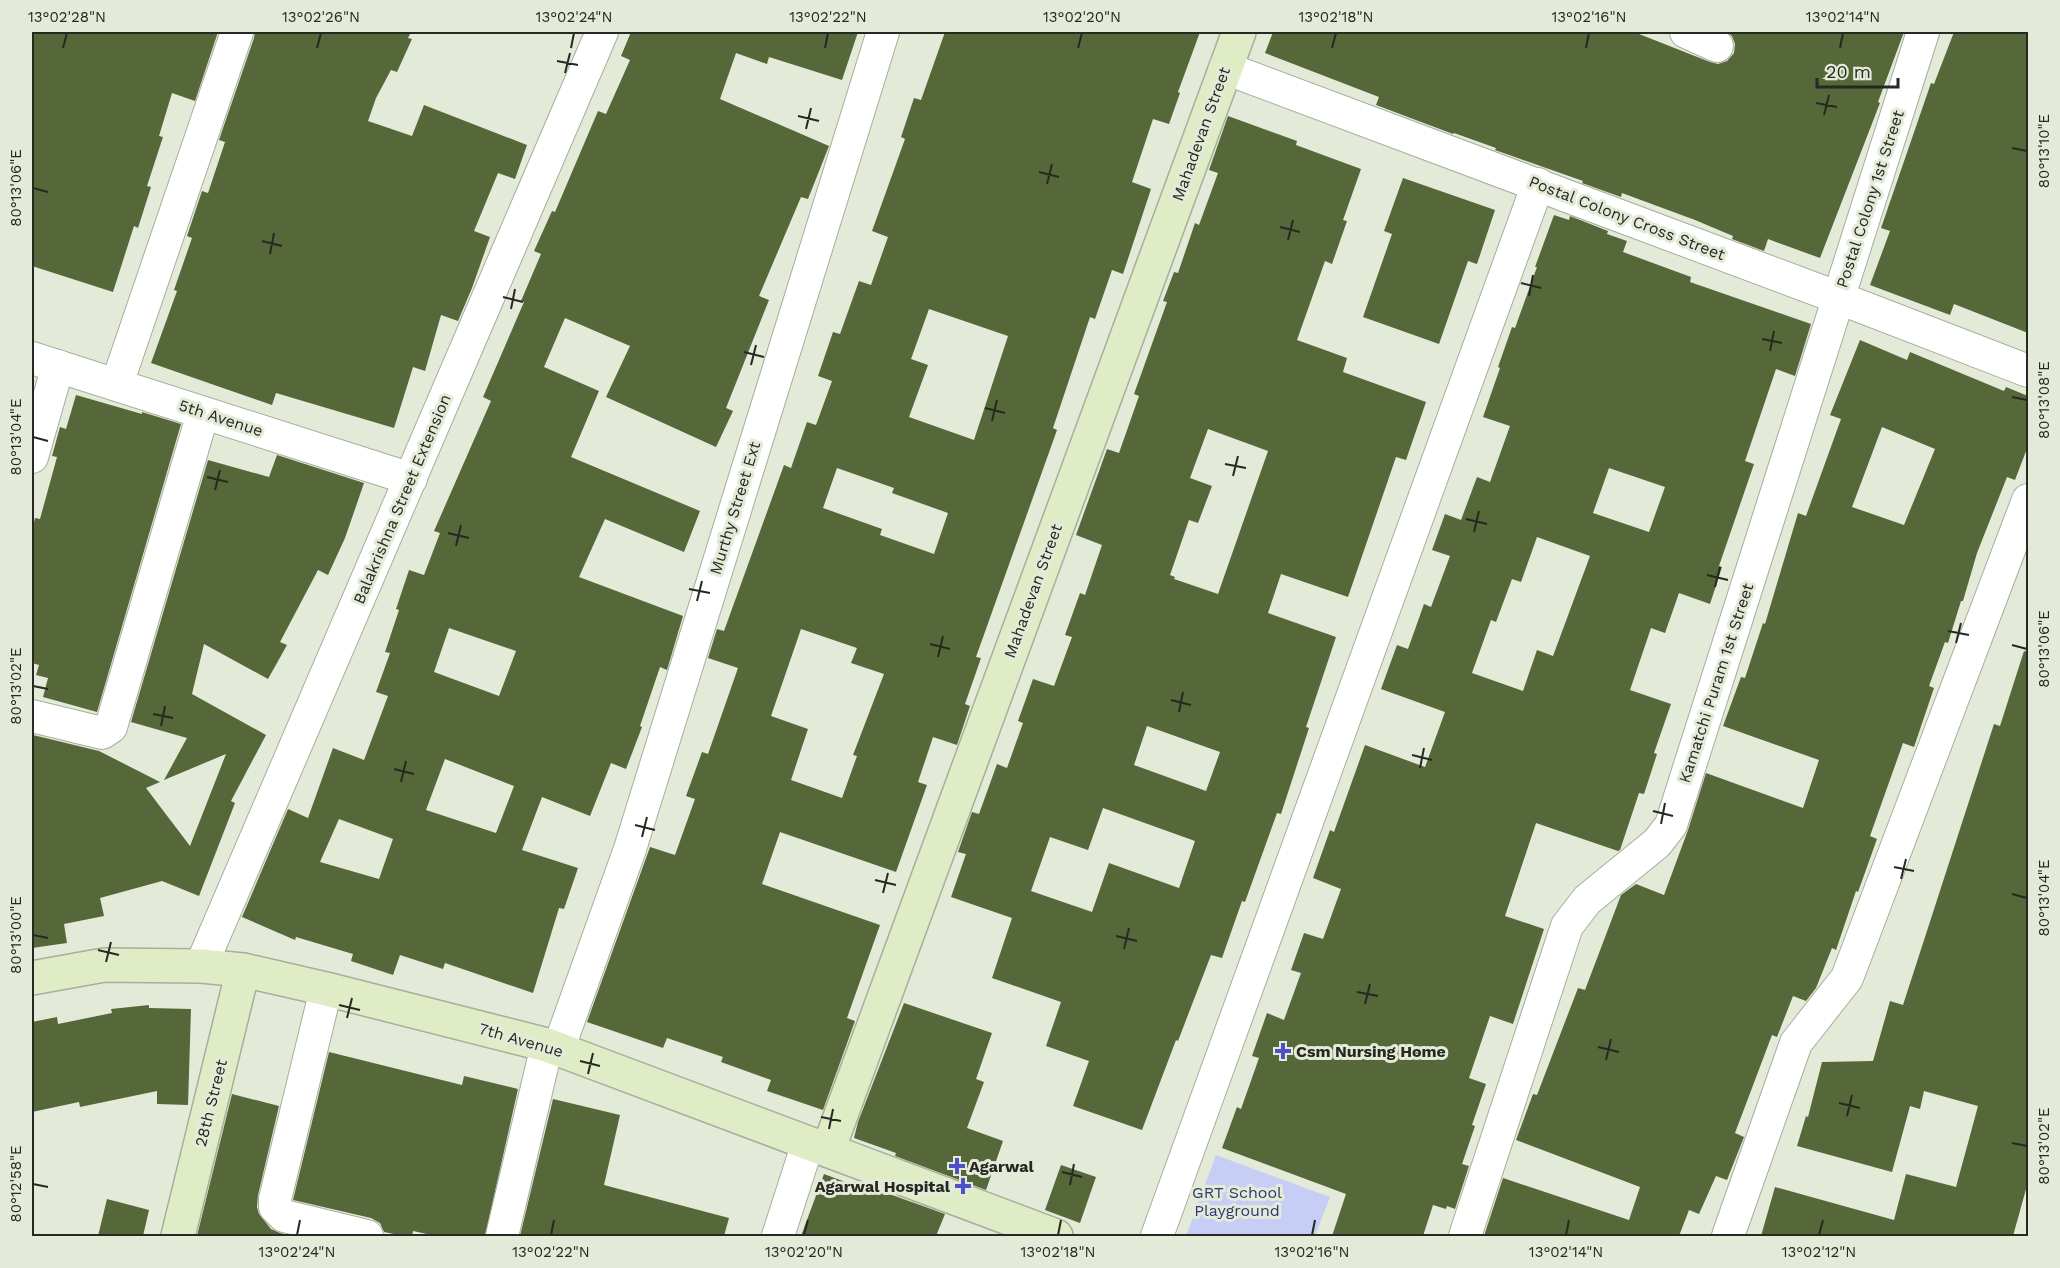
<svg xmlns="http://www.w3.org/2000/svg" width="2060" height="1268" font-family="'Work Sans',sans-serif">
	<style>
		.green { fill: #c6cef6 }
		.building { fill: #56673a; fill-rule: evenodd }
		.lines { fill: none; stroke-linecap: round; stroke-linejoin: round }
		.street-casing { stroke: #a6ae9c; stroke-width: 34 }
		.secondary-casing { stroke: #a6ae9c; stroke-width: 36 }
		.street { stroke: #fff; stroke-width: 32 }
		.secondary { stroke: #e0ecc5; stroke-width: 33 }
		.ticks { fill: none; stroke: #262922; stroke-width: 2 }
		.poi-dot { fill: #4d50c6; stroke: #e3ebd8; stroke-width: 2 }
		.labels { text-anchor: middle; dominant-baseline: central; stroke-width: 6; stroke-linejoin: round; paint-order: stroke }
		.street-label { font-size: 16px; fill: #262922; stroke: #e3ebd8 }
		.poi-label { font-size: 16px; font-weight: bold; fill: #262922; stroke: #e3ebd8; text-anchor: start }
		.park-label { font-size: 16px; fill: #323771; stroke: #e3ebd8 }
		.neatline { fill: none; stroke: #262922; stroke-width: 2 }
		.ticks-label { font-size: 15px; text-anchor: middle; fill: #262922 }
	</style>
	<rect width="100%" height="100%" fill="#e3ebd8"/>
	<polygon class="green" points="1216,1155 1330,1197 1315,1236 1186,1236"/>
	<g class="building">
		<polygon points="32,32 218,32 195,101 172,93 159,136 163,137 147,186 151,187 138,228 134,226 113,292 32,266"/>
		<polygon points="255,32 411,32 408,38 412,39 397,72 391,70 376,98 368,121 412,136 424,105 527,145 515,179 498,173 474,231 490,237 472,288 458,321 441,315 425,371 413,367 394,428 276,393 272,405 151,363 177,291 174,290 192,238 187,236 202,191 208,193 225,142 219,140 254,38"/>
		<path d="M631 32H858L842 80 769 57 767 64 736 53 720 99 829 146 808 199 801 197 759 296 769 300 726 408 733 411 716 447 606 397 630 346 565 318 544 367 599 391 571 457 700 511 684 552 605 519 579 577 683 616 667 670 660 667 640 726 642 727 626 769 611 763 590 816 542 797 522 850 578 868 564 909 559 908 533 993 445 963 443 969 400 955 393 975 351 961 353 954 296 937 295 940 242 917 288 809 308 818 333 748 364 760 388 696 376 692 390 653 385 652 399 610 396 609 409 570 424 575 440 533 434 531 491 401 483 397 524 302 521 301 541 254 534 251 552 211 555 212 598 111 606 114 630 60 621 56ZM449 628 516 651 499 696 434 672ZM445 759 514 786 496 833 426 810ZM339 819 393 839 379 879 320 862Z"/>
		<path d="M945 32H1200L1178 92 1180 93 1169 124 1153 119 1132 182 1151 189 1123 274 1112 270 1095 319 1090 317 1053 428 1057 430 976 657 981 658 965 704 970 706 957 745 933 737 918 782 927 785 896 872 780 832 762 884 880 925 847 1018 855 1021 823 1110 767 1091 771 1080 721 1062 723 1057 667 1038 663 1048 587 1022 650 847 675 855 695 799 686 796 702 752 708 754 738 668 708 658 717 629 724 631 784 465 791 468 807 422 816 425 832 381 818 376 833 332 840 334 859 281 871 285 888 237 872 231 905 139 901 137 914 98 921 100ZM929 309 1008 336 974 440 909 417 928 365 911 359ZM837 468 894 488 892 493 948 513 934 554 880 535 882 529 823 508ZM801 629 857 648 851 663 884 674 853 755 857 756 842 798 791 780 808 729 771 716Z"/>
		<polygon points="1273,32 1634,32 1710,62 1718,64 1727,61 1734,53 1735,44 1732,36 1727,32 1904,32 1878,102 1880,103 1820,258 1768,239 1764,251 1732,239 1733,236 1695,220 1622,193 1621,197 1582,183 1583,181 1495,150 1496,148 1454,133 1453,134 1376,105 1379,97 1265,53"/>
		<polygon points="1954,32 2028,32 2028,333 1954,304 1950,315 1870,285 1890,231 1881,228 1931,83 1934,84"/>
		<path d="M1228 116 1297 141 1296 145 1361 169 1343 220 1347 221 1332 264 1325 261 1297 340 1347 358 1343 372 1426 402 1406 460 1396 457 1348 597 1281 574 1268 613 1336 637 1306 727 1309 728 1281 814 1277 813 1245 902 1242 901 1222 958 1211 955 1178 1041 1176 1040 1142 1130 1073 1106 1089 1061 1046 1046 1061 1002 992 978 1012 918 951 897 966 854 958 852 972 812 979 814 997 764 1007 768 1023 723 1018 721 1033 679 1054 686 1072 637 1065 635 1080 593 1085 595 1102 545 1076 535 1107 449 1119 453 1139 396 1134 394 1167 302 1163 301 1174 272 1178 273 1195 223 1199 225 1218 173 1209 170ZM1208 429 1268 451 1218 594 1174 579 1175 577 1170 575 1189 520 1198 523 1212 486 1190 478ZM1147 726 1220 752 1206 791 1134 765ZM1103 808 1195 841 1179 888 1109 863 1092 912 1031 891 1050 837 1088 850Z"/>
		<polygon points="1403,178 1495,210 1477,264 1468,261 1439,344 1363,317 1392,234 1384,231"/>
		<path d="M1554 215 1569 220 1570 216 1608 231 1607 234 1627 241 1623 252 1691 277 1690 282 1811 324 1795 376 1776 369 1745 461 1754 464 1719 566 1722 567 1710 604 1679 593 1665 633 1651 628 1630 690 1671 704 1654 753 1657 754 1644 794 1639 793 1620 850 1618 851 1536 823 1505 916 1544 929 1513 1024 1490 1016 1469 1078 1486 1084 1472 1125 1475 1126 1462 1164 1469 1166 1455 1209 1447 1206 1446 1209 1433 1205 1423 1236H1332L1346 1194 1222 1148 1237 1107 1241 1109 1259 1058 1252 1056 1267 1013 1284 1020 1301 973 1291 970 1304 933 1323 939 1341 889 1313 878 1330 830 1334 832 1365 745 1425 767 1445 712 1381 689 1397 645 1408 649 1424 604 1431 607 1450 556 1432 550 1445 514 1461 520 1477 477 1490 482 1510 426 1483 417 1500 368 1498 367 1512 327 1515 328 1537 267H1535ZM1609 468 1665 487 1649 532 1593 513ZM1537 537 1590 556 1553 656 1537 650 1523 691 1472 673 1491 620 1496 622 1512 579 1521 582Z"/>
		<path d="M1860 340 1907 360 1910 352 2004 391 2006 387 2028 396V446L2015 480 2007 477 1977 553 1963 601H1961L1948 643 1945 642 1929 686 1934 688 1914 747 1903 743 1870 836 1877 839 1858 892 1856 891 1836 950 1832 948 1816 988 1806 1001 1793 996 1777 1037 1772 1035 1735 1133 1744 1137 1727 1180 1716 1176 1699 1214 1689 1210 1679 1236H1484L1503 1178 1629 1220 1640 1187 1516 1140 1533 1094 1537 1095 1578 988 1585 990 1621 895 1636 884 1664 895 1688 830 1706 773 1803 808 1819 760 1723 726 1741 677 1745 678 1763 623 1765 624 1798 513 1806 516 1841 419 1830 415ZM1882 427 1935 449 1904 525 1852 507Z"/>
		<polygon points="76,395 142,414 142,412 181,424 97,712 43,697 48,678 36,675 39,665 32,663 32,532 35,518 40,519 57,457 52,456 60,427 66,429"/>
		<polygon points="277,455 364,483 345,538 328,575 318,570 280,642 287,645 268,679 204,644 192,694 266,735 231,801 235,803 199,896 162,881 100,898 104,916 64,924 67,943 32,948 32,741 33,735 99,751 160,782 146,788 190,846 226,754 164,780 187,738 131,722 208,460 269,477"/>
		<polygon points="2024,651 2028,652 2028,1182 2013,1236 1761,1236 1775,1187 1894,1220 1906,1174 1956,1187 1978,1106 1924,1091 1920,1109 1910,1106 1892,1172 1797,1146 1806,1116 1808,1117 1822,1062 1873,1061 1890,1001 1903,1005 1994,724 2000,726"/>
		<polygon points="904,1003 992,1033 976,1079 984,1082 967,1128 1003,1141 986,1190 895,1156 896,1153 854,1138 858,1122"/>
		<polygon points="149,1005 149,1008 191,1009 188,1105 157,1104 157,1091 80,1107 79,1102 32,1112 32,1022 57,1017 58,1024 112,1013 111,1009"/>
		<polygon points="329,1052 462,1085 464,1076 518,1089 485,1236 436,1236 413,1231 412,1236 404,1236 384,1232 380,1223 371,1218 293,1200"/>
		<polygon points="232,1094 279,1106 258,1195 257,1207 259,1214 271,1229 280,1233 292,1236 197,1236"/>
		<polygon points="553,1099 620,1115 604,1185 729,1218 724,1236 520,1236"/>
		<polygon points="1061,1165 1096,1177 1080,1223 1045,1210"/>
		<polygon points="824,1174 880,1195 881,1191 945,1214 936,1236 801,1236"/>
		<polygon points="107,1199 149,1210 143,1236 98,1236"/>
	</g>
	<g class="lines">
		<defs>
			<g id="street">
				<polyline points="1686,32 1717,46"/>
				<polyline points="1225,68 1839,298 2028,371"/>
				<polyline points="32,358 411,479"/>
				<polyline points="117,384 237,32"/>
				<polyline points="32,457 58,366"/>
				<polyline points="32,716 102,733 111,727 203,413"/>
				<polyline points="201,966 602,32"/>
				<polyline points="326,989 275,1199 275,1207 284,1216 367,1236"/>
				<polyline points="558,1050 630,849 883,32"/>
				<polyline points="502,1236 547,1045"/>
				<polyline points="778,1236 808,1143"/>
				<polyline points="1157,1236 1538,184"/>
				<polyline points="1465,1236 1567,926 1587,900 1657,843 1671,825 1923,32"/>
				<polyline points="1728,1236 1796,1043 1847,978 2028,500"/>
			</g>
			<g id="secondary">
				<polyline points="32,978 104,965 201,966 243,970 326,989 547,1045 1056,1236"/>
				<polyline points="828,1150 1239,32"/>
				<polyline points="178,1236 243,970"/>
			</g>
		</defs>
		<use href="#street" class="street-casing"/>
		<use href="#secondary" class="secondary-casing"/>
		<use href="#street" class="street"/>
		<use href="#secondary" class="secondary"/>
	</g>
	<path class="ticks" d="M63 48 67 33M317 48 321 33M571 48 574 33M825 48 828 33M1078 48 1082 33M1332 48 1336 33M1586 48 1589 33M1840 48 1843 33M557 61 578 65M565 73 570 53M1816 103 1837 107M1824 115 1829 95M798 116 819 121M806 129 811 108M2012 148 2027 151M1039 172 1059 177M1047 184 1052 164M33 188 48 192M1280 227 1300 232M1288 240 1293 220M262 241 282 246M270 254 274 233M1521 283 1541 288M1529 296 1533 275M503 297 523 302M511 309 515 289M1762 339 1782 343M1770 351 1774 331M744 352 764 357M751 365 756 345M2012 397 2027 400M985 408 1005 413M992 421 997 400M33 437 48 441M1225 464 1246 468M1233 476 1238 456M207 477 228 482M215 490 220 470M1466 519 1487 524M1474 532 1479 511M448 533 469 538M456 546 461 525M1707 575 1728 580M1715 587 1720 567M689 589 710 593M697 601 702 581M1948 631 1969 635M1956 643 1961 623M930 644 950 649M2012 645 2027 649M938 657 943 636M33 686 48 689M1171 700 1191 705M1179 712 1183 692M153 714 173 718M161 726 165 706M1412 755 1432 760M1420 768 1424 748M394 769 414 774M401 782 406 761M1653 811 1673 816M1661 824 1665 803M635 825 655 830M642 837 647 817M1894 867 1914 871M1901 879 1906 859M875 880 896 885M883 893 888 873M2012 894 2027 898M33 935 48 938M1116 936 1137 941M1124 949 1129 928M98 950 119 955M106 962 111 942M1357 992 1378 996M1365 1004 1370 984M339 1005 360 1010M347 1018 352 998M1598 1047 1619 1052M1606 1060 1611 1039M580 1061 600 1066M588 1074 593 1053M1839 1103 1860 1108M1847 1116 1852 1095M821 1117 841 1121M829 1129 833 1109M2012 1143 2027 1146M1062 1172 1082 1177M33 1184 48 1187M1070 1185 1074 1164M297 1235 300 1220M551 1235 554 1220M804 1235 808 1220M1058 1235 1061 1220M1312 1235 1315 1220M1566 1235 1569 1220M1819 1235 1823 1220"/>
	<g class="poi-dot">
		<path d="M1280 1042h6v6h6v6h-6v6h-6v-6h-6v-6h6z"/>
		<path d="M954 1157h6v6h6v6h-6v6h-6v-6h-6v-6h6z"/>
		<path d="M960 1177h6v6h6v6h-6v6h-6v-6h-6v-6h6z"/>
	</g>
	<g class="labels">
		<g class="street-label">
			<text transform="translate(1201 134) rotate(-70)">Mahadevan Street</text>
			<text transform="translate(1870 199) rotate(-72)">Postal Colony 1st Street</text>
			<text transform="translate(1627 218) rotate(21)">Postal Colony Cross Street</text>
			<text transform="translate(221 418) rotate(18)">5th Avenue</text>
			<text transform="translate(402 499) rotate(-67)">Balakrishna Street Extension</text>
			<text transform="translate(735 508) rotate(-73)">Murthy Street Ext</text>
			<text transform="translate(1033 591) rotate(-70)">Mahadevan Street</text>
			<text transform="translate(1716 683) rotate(-72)">Kamatchi Puram 1st Street</text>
			<text transform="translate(521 1040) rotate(16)">7th Avenue</text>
			<text transform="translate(211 1103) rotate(-76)">28th Street</text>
		</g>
		<g class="poi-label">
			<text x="1296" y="1051">Csm Nursing Home</text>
			<text x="969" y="1166">Agarwal</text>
			<text x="950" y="1186" text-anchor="end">Agarwal Hospital</text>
		</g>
		<g class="park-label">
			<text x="1237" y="1192">GRT School<tspan x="1237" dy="18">Playground</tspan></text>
		</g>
	</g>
	<rect width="2060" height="1268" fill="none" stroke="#e3ebd8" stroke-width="66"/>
	<path d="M1817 78v9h81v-9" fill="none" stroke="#262922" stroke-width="3"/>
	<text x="1826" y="78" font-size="18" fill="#262922" stroke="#e3ebd8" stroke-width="4.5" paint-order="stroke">20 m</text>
	<rect x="33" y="33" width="1994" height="1202" class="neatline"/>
	<g class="ticks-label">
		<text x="67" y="22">13°02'28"N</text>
		<text x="321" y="22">13°02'26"N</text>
		<text x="574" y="22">13°02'24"N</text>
		<text x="828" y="22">13°02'22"N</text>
		<text x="1082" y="22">13°02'20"N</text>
		<text x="1336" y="22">13°02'18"N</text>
		<text x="1589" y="22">13°02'16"N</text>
		<text x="1843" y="22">13°02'14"N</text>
		<text transform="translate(2044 151) rotate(-90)" y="5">80°13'10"E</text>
		<text transform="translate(16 188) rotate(-90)" y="5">80°13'06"E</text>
		<text transform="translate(2044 400) rotate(-90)" y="5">80°13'08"E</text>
		<text transform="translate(16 437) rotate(-90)" y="5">80°13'04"E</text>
		<text transform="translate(2044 649) rotate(-90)" y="5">80°13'06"E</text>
		<text transform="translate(16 686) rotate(-90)" y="5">80°13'02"E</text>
		<text transform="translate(2044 898) rotate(-90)" y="5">80°13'04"E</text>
		<text transform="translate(16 935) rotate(-90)" y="5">80°13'00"E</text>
		<text transform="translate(2044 1146) rotate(-90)" y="5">80°13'02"E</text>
		<text transform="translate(16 1184) rotate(-90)" y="5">80°12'58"E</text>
		<text x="297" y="1257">13°02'24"N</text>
		<text x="551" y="1257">13°02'22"N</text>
		<text x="804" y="1257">13°02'20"N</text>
		<text x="1058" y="1257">13°02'18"N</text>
		<text x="1312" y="1257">13°02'16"N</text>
		<text x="1566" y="1257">13°02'14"N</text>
		<text x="1819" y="1257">13°02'12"N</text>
	</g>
</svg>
